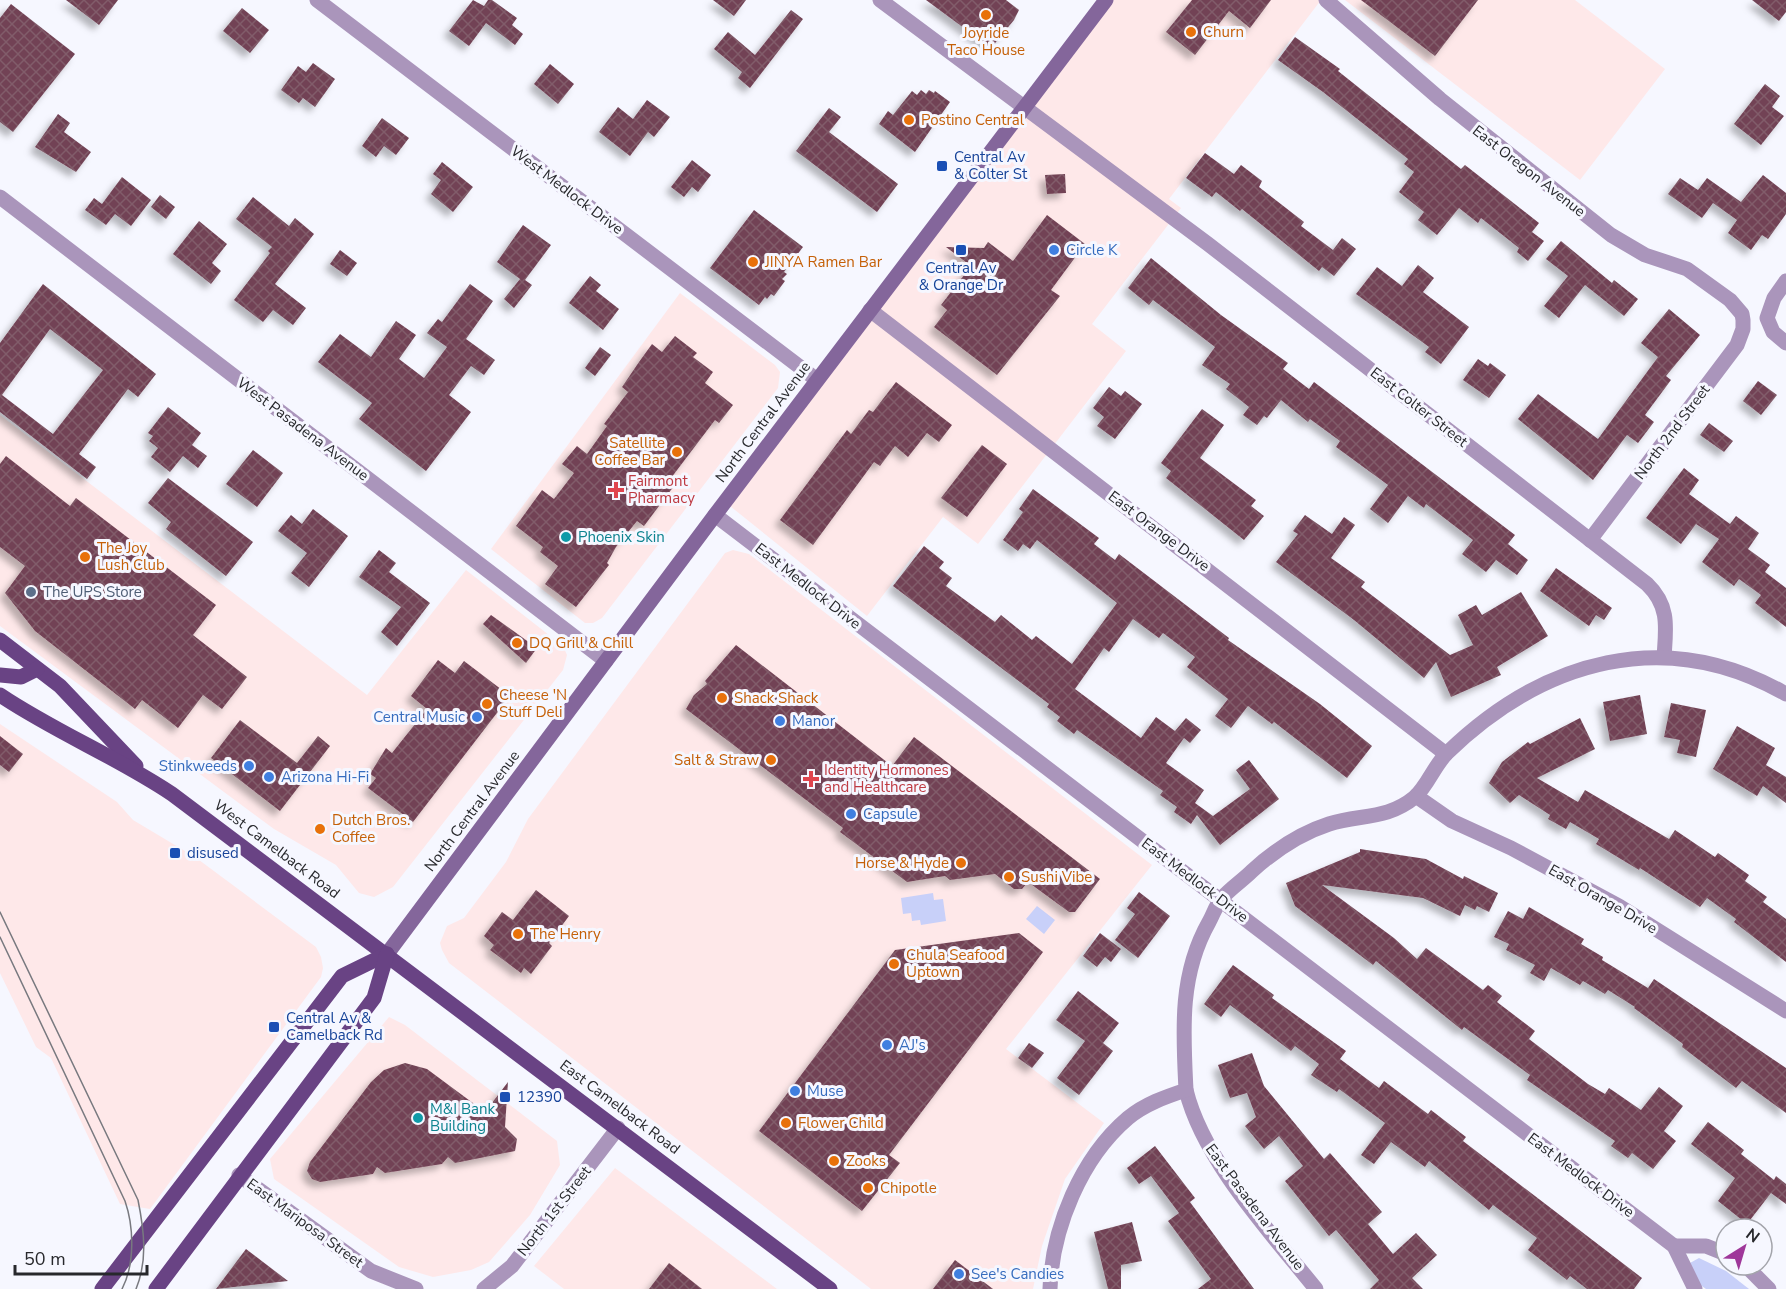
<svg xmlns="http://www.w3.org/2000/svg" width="1786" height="1289" font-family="'Nunito Sans',sans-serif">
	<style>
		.commercial { fill: #fee8e9 }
		.grass { fill: #c8d0f9 }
		.building { fill: url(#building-cross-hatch); fill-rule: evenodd; filter: url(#shadow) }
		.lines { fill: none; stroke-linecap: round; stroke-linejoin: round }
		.minor { stroke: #aa95bb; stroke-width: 15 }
		.tertiary { stroke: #aa95bb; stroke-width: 15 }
		.secondary { stroke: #84669b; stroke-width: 15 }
		.primary { stroke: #694384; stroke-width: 15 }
		.tram { stroke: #78797f; stroke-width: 1.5 }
		.food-dot { fill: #e8710a; stroke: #f6f7ff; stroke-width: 2 }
		.transit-dot { fill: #1a4fb4; stroke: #f6f7ff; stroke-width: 2 }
		.shop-dot { fill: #3f7fe0; stroke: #f6f7ff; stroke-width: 2 }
		.health-dot { fill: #e0444e; stroke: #f6f7ff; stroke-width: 2 }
		.culture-dot { fill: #0f9aa8; stroke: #f6f7ff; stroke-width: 2 }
		.service-dot { fill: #5c6f8a; stroke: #f6f7ff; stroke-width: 2 }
		.labels { text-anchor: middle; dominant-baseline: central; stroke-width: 6; stroke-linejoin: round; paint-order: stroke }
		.food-label { font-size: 15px; fill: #c56008; stroke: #f6f7ff; text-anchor: start }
		.transit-label { font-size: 15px; fill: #164399; stroke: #f6f7ff; text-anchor: start }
		.street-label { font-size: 15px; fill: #27282c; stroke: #f6f7ff }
		.shop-label { font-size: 15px; fill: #366cbe; stroke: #f6f7ff; text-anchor: start }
		.health-label { font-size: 15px; fill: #be3a42; stroke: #f6f7ff; text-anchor: start }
		.culture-label { font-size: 15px; fill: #0d838f; stroke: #f6f7ff; text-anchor: start }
		.service-label { font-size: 15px; fill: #4e5e75; stroke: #f6f7ff; text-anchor: start }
	</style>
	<defs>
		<pattern id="building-cross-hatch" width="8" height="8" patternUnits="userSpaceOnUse" patternTransform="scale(1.5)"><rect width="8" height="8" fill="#724355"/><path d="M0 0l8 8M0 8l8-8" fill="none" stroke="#815c6a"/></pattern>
		<filter id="shadow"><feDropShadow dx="-5.5" dy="5.5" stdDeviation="3" flood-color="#0004"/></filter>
	</defs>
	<rect width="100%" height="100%" fill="#f6f7ff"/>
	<g class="commercial">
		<polygon points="1106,0 1321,0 1169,199 1181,208 1092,324 1126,351 978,544 943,517 867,616 725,502"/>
		<polygon points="1345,0 1575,0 1665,69 1580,180"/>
		<polygon points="680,293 775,365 780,372 778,388 602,618 593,623 585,623 491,549"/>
		<polygon points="0,415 367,695 466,570 563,646 567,655 563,670 393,887 374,897 359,893 336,865 274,829 0,626"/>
		<polygon points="733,550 749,554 1152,865 1006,1049 1104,1123 1065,1179 1042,1246 1033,1289 871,1289 449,963 442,950 440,943 447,926 464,918 506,862 528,819 725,553"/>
		<polygon points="0,724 117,802 133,820 195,857 316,947 321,957 323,968 321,977 150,1209 120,1204 51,1058 36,1047 0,973"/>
		<polygon points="389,1017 405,1025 557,1141 560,1165 530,1215 489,1262 471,1270 433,1277 399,1267 274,1179 270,1159"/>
		<polygon points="615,1168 777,1289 564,1289 534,1266"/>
	</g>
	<g class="grass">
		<polygon points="933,893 934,900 943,899 946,921 921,925 920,920 912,921 911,913 903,914 901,898"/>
		<polygon points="1037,906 1055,920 1044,934 1026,919"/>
		<polygon points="1699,1258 1726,1271 1749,1289 1706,1289 1699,1284 1690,1263"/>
	</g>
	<g class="building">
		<polygon points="66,0 118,0 99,25"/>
		<polygon points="473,0 484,6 488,0 492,0 517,18 512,25 523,34 515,45 486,23 469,46 449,31"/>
		<polygon points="713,0 746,0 734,16"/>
		<polygon points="926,0 1006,0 1019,10 1014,20 991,48"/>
		<polygon points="1192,0 1271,0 1250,28 1229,11 1195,55 1166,32"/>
		<polygon points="1361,0 1478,0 1435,56"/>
		<polygon points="1752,0 1786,0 1786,12 1779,21"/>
		<polygon points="11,4 75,54 13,132 0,122 0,18"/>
		<polygon points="242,8 269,30 250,53 223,31"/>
		<polygon points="791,10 803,19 750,88 738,78 742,72 714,49 728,32 755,55"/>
		<polygon points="1295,37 1340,69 1338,71 1461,169 1465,165 1539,223 1532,232 1544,241 1528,261 1517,252 1519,248 1481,218 1478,223 1459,208 1437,235 1418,220 1424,212 1399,192 1414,172 1404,164 1408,159 1323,92 1278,60"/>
		<polygon points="313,63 335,79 315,107 303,98 299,103 281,90 298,66 306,72"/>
		<polygon points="550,64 574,84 558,104 534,84"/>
		<polygon points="1765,84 1780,96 1772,107 1784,116 1761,145 1734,124"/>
		<polygon points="921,90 926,94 929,90 934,93 935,91 950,102 915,152 879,124 888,111 893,115 912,91 917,95"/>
		<polygon points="647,100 670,117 654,137 648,132 630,156 599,132 618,107 633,119"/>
		<polygon points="829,108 841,117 829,132 898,184 877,212 796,151"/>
		<polygon points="58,114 70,123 64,132 91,152 76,172 35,147"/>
		<polygon points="382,118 409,138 396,155 384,146 376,157 362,146"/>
		<polygon points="1205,153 1234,174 1241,165 1262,181 1259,187 1304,222 1301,226 1333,250 1342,238 1356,249 1334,276 1322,267 1319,271 1242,209 1240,211 1216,192 1212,197 1186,178"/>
		<polygon points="692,160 711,175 698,192 692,187 684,197 671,187"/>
		<polygon points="442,162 473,187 453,212 431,194 441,180 433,174"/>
		<polygon points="1065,174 1066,193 1047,194 1045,175"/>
		<polygon points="1763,175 1786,193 1786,214 1768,239 1762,235 1751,250 1728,233 1737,220 1713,203 1702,218 1668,194 1680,178 1698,190 1707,178 1741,202"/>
		<polygon points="122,177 151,200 131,226 115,214 106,225 85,210 94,198 102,204"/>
		<polygon points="160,195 175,207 166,219 151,207"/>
		<polygon points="253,197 289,226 295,218 314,234 275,284 306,308 293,325 273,310 263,322 234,300 270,253 268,251 272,247 236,219"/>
		<polygon points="754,210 803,247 784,272 787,274 782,279 785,281 774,296 771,294 767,299 765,297 759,305 710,268"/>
		<polygon points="1047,215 1085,244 1051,290 1060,296 997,375 934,327 947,310 941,305 971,266 946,247 984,248 988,242 1013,261"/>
		<polygon points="199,221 227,244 212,263 221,271 211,284 173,254"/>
		<polygon points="523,225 551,245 525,280 532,285 514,308 504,299 520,279 497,262"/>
		<polygon points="1561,241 1612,283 1614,280 1638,299 1624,316 1585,285 1559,318 1544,306 1568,276 1546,259"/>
		<polygon points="340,250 357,263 347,276 330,264"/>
		<polygon points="1151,258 1221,315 1288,363 1283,369 1309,389 1314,382 1515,535 1508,544 1528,560 1517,575 1496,560 1486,572 1462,554 1473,540 1426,504 1424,508 1408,496 1388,523 1370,509 1388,485 1336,447 1340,441 1310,419 1308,422 1281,400 1267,418 1264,416 1257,425 1243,415 1249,407 1226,389 1230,384 1202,365 1215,347 1153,300 1149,305 1128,288"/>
		<polygon points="1418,265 1434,278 1423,292 1469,327 1441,364 1425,352 1429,347 1356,294 1377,267 1402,286"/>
		<polygon points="590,276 601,285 596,291 619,309 603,330 569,303"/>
		<path d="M43 284 156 374 138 397 128 389 79 454 96 467 87 479 0 412V343ZM50 329 103 370 53 434 2 395Z"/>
		<polygon points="470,284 493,301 466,339 495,360 484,375 471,366 449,395 471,412 426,471 359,419 372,403 318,362 340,334 371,357 396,321 416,335 399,359 424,378 447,347 427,333 438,319 442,322"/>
		<polygon points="1669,309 1700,335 1666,376 1671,380 1645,415 1654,422 1638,443 1627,435 1593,480 1518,419 1538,394 1598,439 1658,357 1641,343"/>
		<polygon points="675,336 697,353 693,357 713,372 705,383 733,405 719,423 715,420 668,482 674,486 644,526 637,521 616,547 607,563 609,565 576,607 545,584 558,566 540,552 543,547 516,526 542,490 554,499 574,473 562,464 577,446 587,454 607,426 604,424 628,392 622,387 639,362 652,344 662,352"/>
		<polygon points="600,347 611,355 595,376 585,368"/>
		<polygon points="1478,359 1488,366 1490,363 1506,375 1489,398 1463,380"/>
		<polygon points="1758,381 1777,395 1761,415 1743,401"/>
		<polygon points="896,382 952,425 939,442 927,433 908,457 895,446 880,466 874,462 813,545 780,520 847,430 851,434 869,410 873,412"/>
		<polygon points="1109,387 1121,396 1125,391 1142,404 1115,439 1097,426 1104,417 1093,408"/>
		<polygon points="168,407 201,433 192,445 207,456 198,468 183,456 170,472 151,457 158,448 149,441 153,436 148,433"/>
		<polygon points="1202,409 1224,425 1200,458 1256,500 1251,506 1264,516 1244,540 1166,478 1171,471 1161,463"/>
		<polygon points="1709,423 1733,441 1724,452 1700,435"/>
		<polygon points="982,445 1007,464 967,517 941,498"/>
		<polygon points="253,450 283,473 257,507 226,484"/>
		<polygon points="6,456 70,506 76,498 216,605 193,635 247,677 222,709 203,695 178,728 142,700 135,709 35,631 5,593 25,566 0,547 0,464"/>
		<polygon points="1684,468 1699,480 1689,494 1730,524 1736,516 1759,533 1748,549 1770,565 1765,572 1786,588 1786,627 1755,603 1761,595 1739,579 1734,586 1702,562 1719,539 1696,524 1681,544 1646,518"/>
		<polygon points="168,478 253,542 226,576 166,529 171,522 148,503"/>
		<polygon points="1033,489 1099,538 1094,544 1115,560 1119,554 1229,638 1228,640 1320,704 1372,746 1347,778 1274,722 1272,724 1248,706 1231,728 1215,716 1228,699 1187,667 1195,657 1163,633 1159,638 1133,619 1109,652 1104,648 1075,689 1141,738 1156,717 1175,731 1186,718 1201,730 1190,743 1184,738 1166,763 1204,790 1195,803 1213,816 1250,789 1236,770 1249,760 1279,799 1220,845 1197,815 1191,824 1174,812 1177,807 1160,795 1163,791 1077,730 1074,734 1057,721 1060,717 1047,707 1049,704 893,586 924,546 944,562 939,568 952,578 946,586 995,622 1001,615 1032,640 1036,636 1072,664 1117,603 1037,540 1030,549 1023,544 1018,551 1003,540 1023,512 1019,509"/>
		<polygon points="313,509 348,536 309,587 291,573 307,553 278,531 291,515 302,524"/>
		<polygon points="1305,515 1332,534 1344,517 1355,525 1331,558 1365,582 1361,587 1450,655 1473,645 1458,615 1476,605 1482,615 1521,592 1548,636 1497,667 1501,675 1451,697 1436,662 1424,678 1354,620 1276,562 1298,534 1293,531"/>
		<polygon points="379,550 396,563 389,572 430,603 397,646 381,632 401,607 359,577"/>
		<polygon points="1556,568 1612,608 1604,620 1596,615 1589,626 1540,591"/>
		<polygon points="491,615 537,648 526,663 483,624"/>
		<polygon points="736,645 892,766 914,737 1100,879 1075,912 1069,912 1028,882 1022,889 1014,889 995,874 950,880 945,876 907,882 840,832 843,828 686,709 694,695 707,684 705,681"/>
		<polygon points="438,660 455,673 464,661 510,696 413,822 368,788 376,778 370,774 386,748 392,753 427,709 411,696"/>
		<polygon points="1640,695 1647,734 1610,741 1603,702"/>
		<polygon points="1671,703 1706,710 1696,757 1677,753 1680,740 1664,737"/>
		<polygon points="1580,718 1595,749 1537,778 1578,802 1585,790 1669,839 1675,830 1715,857 1718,853 1749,875 1745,881 1767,897 1763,902 1786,919 1786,962 1734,922 1736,919 1707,898 1700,907 1640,868 1639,870 1596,844 1599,839 1570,822 1566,829 1548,819 1550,815 1519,795 1510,803 1489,783 1502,762 1528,742 1530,744"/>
		<polygon points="240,720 297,763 318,736 330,746 280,811 211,758"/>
		<polygon points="1737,726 1775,748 1766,765 1786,777 1786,803 1763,786 1757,796 1713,769"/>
		<polygon points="0,736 23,754 9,772 0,765"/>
		<polygon points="1360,849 1426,859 1463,879 1464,876 1498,893 1489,912 1477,906 1475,910 1465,905 1460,916 1423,898 1322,885 1394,938 1417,959 1426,948 1483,990 1488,985 1502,996 1497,1002 1535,1031 1529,1039 1588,1084 1605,1094 1609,1088 1641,1110 1659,1087 1683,1106 1664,1131 1676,1141 1653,1169 1632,1153 1628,1158 1611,1146 1615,1141 1527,1080 1530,1075 1464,1027 1462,1030 1376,961 1373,965 1295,906 1286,883 1360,852"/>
		<polygon points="536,890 569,916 549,943 552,946 531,974 524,968 521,973 490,950 494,945 484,936 502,912 513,920"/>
		<polygon points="1139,892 1170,916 1138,958 1115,940 1135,914 1127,908"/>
		<polygon points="1529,907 1584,939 1581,944 1603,957 1602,960 1648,988 1654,979 1786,1068 1786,1113 1742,1081 1736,1088 1682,1047 1683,1044 1634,1008 1635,1007 1608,990 1605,994 1583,981 1580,985 1551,968 1544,981 1530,973 1535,965 1506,950 1509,944 1494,937 1508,911 1523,919"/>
		<polygon points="1019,933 1043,952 889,1155 900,1163 862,1211 759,1131 895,950"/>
		<polygon points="1100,933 1121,949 1111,962 1105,957 1097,967 1083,956"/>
		<polygon points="1233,965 1274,995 1272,998 1346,1051 1340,1059 1379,1088 1384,1081 1428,1114 1431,1110 1466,1137 1463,1141 1642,1278 1634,1289 1587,1289 1570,1276 1567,1280 1528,1250 1537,1238 1493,1205 1489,1210 1429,1161 1425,1167 1391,1142 1374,1164 1361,1155 1385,1123 1339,1089 1337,1092 1311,1075 1319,1064 1295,1046 1291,1051 1230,1005 1221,1017 1204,1004"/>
		<polygon points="1078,991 1119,1023 1103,1043 1113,1051 1079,1095 1057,1078 1085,1041 1056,1020"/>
		<polygon points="1029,1043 1044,1053 1032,1068 1018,1058"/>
		<polygon points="1252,1053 1264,1086 1324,1159 1330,1153 1382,1212 1368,1224 1393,1254 1416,1233 1437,1255 1412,1278 1423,1289 1370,1289 1379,1280 1336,1230 1329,1236 1285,1181 1303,1166 1279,1136 1264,1149 1245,1126 1256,1117 1247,1093 1230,1098 1218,1065"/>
		<polygon points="405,1063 427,1069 485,1112 508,1082 505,1127 517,1139 515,1151 455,1163 448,1157 442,1164 385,1173 377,1167 373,1174 320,1182 312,1179 307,1171 310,1162 371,1082 384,1070"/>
		<polygon points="1708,1122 1744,1150 1741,1154 1774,1180 1776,1176 1786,1184 1786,1204 1771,1193 1747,1224 1718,1201 1735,1178 1691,1144"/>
		<polygon points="1155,1146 1195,1198 1190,1202 1254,1289 1198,1289 1211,1279 1168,1221 1179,1213 1151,1176 1139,1184 1127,1168"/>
		<polygon points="1132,1222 1142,1261 1121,1265 1121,1289 1108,1289 1094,1232"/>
		<polygon points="246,1249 288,1281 216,1289"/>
		<polygon points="955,1260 993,1289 933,1289"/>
		<polygon points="669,1263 702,1289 649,1289"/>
	</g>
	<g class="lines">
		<g class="minor">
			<polyline points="317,0 817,380"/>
			<polyline points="1326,0 1440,99 1611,235 1645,255 1687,269 1730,300 1742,314 1743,320 1743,329 1737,345 1590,540"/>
			<path d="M1024 107 1208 244 1647 584C1670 606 1666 628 1664 657"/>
			<polyline points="0,197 606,661"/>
			<polyline points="1786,281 1774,298 1767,318 1773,332 1786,343"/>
			<polyline points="870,310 1446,754"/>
			<polyline points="715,515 1674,1246 1695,1289"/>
			<polyline points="1416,796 1452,821 1511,848 1619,906 1786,1011"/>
			<path d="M1186 1090C1203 1160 1271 1233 1316 1289"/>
			<polyline points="239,1175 371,1271 416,1289"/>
			<polyline points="1674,1246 1706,1246 1726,1254"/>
			<polyline points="1745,1265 1769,1289"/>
			<polyline points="484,1289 512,1266 618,1128"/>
			<path d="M1050 1289C1052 1228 1081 1158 1128 1118 1145 1104 1165 1097 1186 1090 1183 1031 1179 975 1209 922 1213 915 1216 905 1222 898 1231 888 1243 880 1252 871 1274 851 1301 833 1329 824 1361 814 1387 820 1415 797 1428 785 1434 766 1447 753 1543 660 1665 625 1786 694"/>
		</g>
		<polyline class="tertiary" points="880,0 1024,107"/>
		<polyline class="secondary" points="387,954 715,515 1106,0"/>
		<g class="primary">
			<polyline points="0,640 60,686 136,766"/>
			<polyline points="0,675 21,677 37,669"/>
			<path d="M0 695C55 732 117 757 172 794L830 1289"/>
			<polyline points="102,1289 342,976 387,954"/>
			<polyline points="156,1289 374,998 387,954"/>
		</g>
		<g class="tram">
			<path d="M0 912 138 1200C144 1230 148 1260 136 1289"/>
			<path d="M0 937 125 1201C134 1227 135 1264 122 1289"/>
		</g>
	</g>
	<g class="food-dot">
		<circle cx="986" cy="15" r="6"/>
		<circle cx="1191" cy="32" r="6"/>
		<circle cx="909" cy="120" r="6"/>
		<circle cx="753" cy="262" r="6"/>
		<circle cx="677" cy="452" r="6"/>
		<circle cx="85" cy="557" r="6"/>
		<circle cx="517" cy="643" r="6"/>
		<circle cx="722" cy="698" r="6"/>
		<circle cx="487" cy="704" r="6"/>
		<circle cx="771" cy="760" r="6"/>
		<circle cx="320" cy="829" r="6"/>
		<circle cx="961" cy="863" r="6"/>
		<circle cx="1009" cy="877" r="6"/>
		<circle cx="518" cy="934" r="6"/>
		<circle cx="894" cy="964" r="6"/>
		<circle cx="786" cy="1123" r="6"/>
		<circle cx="834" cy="1161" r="6"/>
		<circle cx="868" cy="1188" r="6"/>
	</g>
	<g class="transit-dot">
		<rect x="936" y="160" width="12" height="12" rx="3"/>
		<rect x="955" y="244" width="12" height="12" rx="3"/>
		<rect x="169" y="847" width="12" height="12" rx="3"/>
		<rect x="268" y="1021" width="12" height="12" rx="3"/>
		<rect x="499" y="1091" width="12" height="12" rx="3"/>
	</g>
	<g class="shop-dot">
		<circle cx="1054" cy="250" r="6"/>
		<circle cx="477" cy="717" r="6"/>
		<circle cx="780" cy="721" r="6"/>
		<circle cx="249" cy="766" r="6"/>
		<circle cx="269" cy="777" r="6"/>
		<circle cx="851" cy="814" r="6"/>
		<circle cx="887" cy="1045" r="6"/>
		<circle cx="795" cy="1091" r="6"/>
		<circle cx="959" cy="1274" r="6"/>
	</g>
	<g class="health-dot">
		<path d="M613 481h6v6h6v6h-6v6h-6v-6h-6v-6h6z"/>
		<path d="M808 770h6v6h6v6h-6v6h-6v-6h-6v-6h6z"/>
	</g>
	<g class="culture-dot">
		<circle cx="566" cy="537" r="6"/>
		<circle cx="418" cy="1118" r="6"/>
	</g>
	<circle class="service-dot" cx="31" cy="592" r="6"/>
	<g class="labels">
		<g class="food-label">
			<text x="1203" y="32">Churn</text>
			<text x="986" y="33" text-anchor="middle">Joyride<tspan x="986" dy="17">Taco House</tspan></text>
			<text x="921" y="120">Postino Central</text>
			<text x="765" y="262">JINYA Ramen Bar</text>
			<text x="665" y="443" text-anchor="end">Satellite<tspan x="665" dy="17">Coffee Bar</tspan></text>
			<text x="97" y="548">The Joy<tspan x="97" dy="17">Lush Club</tspan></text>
			<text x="529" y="643">DQ Grill &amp; Chill</text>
			<text x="499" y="695">Cheese 'N<tspan x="499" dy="17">Stuff Deli</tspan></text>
			<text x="734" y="698">Shack Shack</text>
			<text x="759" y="760" text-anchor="end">Salt &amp; Straw</text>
			<text x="332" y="820">Dutch Bros.<tspan x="332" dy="17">Coffee</tspan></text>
			<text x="949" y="863" text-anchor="end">Horse &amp; Hyde</text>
			<text x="1021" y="877">Sushi Vibe</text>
			<text x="530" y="934">The Henry</text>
			<text x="906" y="955">Chula Seafood<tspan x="906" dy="17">Uptown</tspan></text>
			<text x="798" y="1123">Flower Child</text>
			<text x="846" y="1161">Zooks</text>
			<text x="880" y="1188">Chipotle</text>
		</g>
		<g class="transit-label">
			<text x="954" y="157">Central Av<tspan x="954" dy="17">&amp; Colter St</tspan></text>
			<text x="961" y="268" text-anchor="middle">Central Av<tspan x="961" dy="17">&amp; Orange Dr</tspan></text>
			<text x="187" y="853">disused</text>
			<text x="286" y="1018">Central Av &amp;<tspan x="286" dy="17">Camelback Rd</tspan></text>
			<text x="517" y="1097">12390</text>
		</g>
		<g class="street-label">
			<text transform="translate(1529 171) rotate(38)">East Oregon Avenue</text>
			<text transform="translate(567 190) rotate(37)">West Medlock Drive</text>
			<text transform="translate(1419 407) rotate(38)">East Colter Street</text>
			<text transform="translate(763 422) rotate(-53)">North Central Avenue</text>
			<text transform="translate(303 429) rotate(37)">West Pasadena Avenue</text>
			<text transform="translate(1672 432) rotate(-53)">North 2nd Street</text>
			<text transform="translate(1159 531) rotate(37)">East Orange Drive</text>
			<text transform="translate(808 586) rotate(38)">East Medlock Drive</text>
			<text transform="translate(472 811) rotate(-53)">North Central Avenue</text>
			<text transform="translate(277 849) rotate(37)">West Camelback Road</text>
			<text transform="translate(1195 880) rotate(37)">East Medlock Drive</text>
			<text transform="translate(1603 899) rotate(30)">East Orange Drive</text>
			<text transform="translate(620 1107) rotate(37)">East Camelback Road</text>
			<text transform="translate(1581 1175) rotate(37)">East Medlock Drive</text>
			<text transform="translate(1255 1207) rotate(53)">East Pasadena Avenue</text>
			<text transform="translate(554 1211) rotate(-52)">North 1st Street</text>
			<text transform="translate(305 1223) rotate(36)">East Mariposa Street</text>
		</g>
		<g class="shop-label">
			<text x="1066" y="250">Circle K</text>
			<text x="465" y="717" text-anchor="end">Central Music</text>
			<text x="792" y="721">Manor</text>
			<text x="237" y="766" text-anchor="end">Stinkweeds</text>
			<text x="281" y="777">Arizona Hi-Fi</text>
			<text x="863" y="814">Capsule</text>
			<text x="899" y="1045">AJ's</text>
			<text x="807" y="1091">Muse</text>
			<text x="971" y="1274">See's Candies</text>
		</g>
		<g class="health-label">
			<text x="628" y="481">Fairmont<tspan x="628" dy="17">Pharmacy</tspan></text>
			<text x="824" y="770">Identity Hormones<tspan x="824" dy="17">and Healthcare</tspan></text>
		</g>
		<g class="culture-label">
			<text x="578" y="537">Phoenix Skin</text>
			<text x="430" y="1109">M&amp;I Bank<tspan x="430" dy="17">Building</tspan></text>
		</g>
		<g class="service-label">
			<text x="43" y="592">The UPS Store</text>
		</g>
	</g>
	<g transform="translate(1744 1247) rotate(37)"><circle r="28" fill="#f6f7ff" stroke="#a3a4ab" stroke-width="1.5"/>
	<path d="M0-4.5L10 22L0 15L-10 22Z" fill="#9f379a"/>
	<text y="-9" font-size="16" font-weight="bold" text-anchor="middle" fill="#27282c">N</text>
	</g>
	<path d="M15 1265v9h132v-9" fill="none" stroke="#27282c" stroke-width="3"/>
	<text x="24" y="1265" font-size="18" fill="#27282c" stroke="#f6f7ff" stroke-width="4.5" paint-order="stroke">50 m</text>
</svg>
